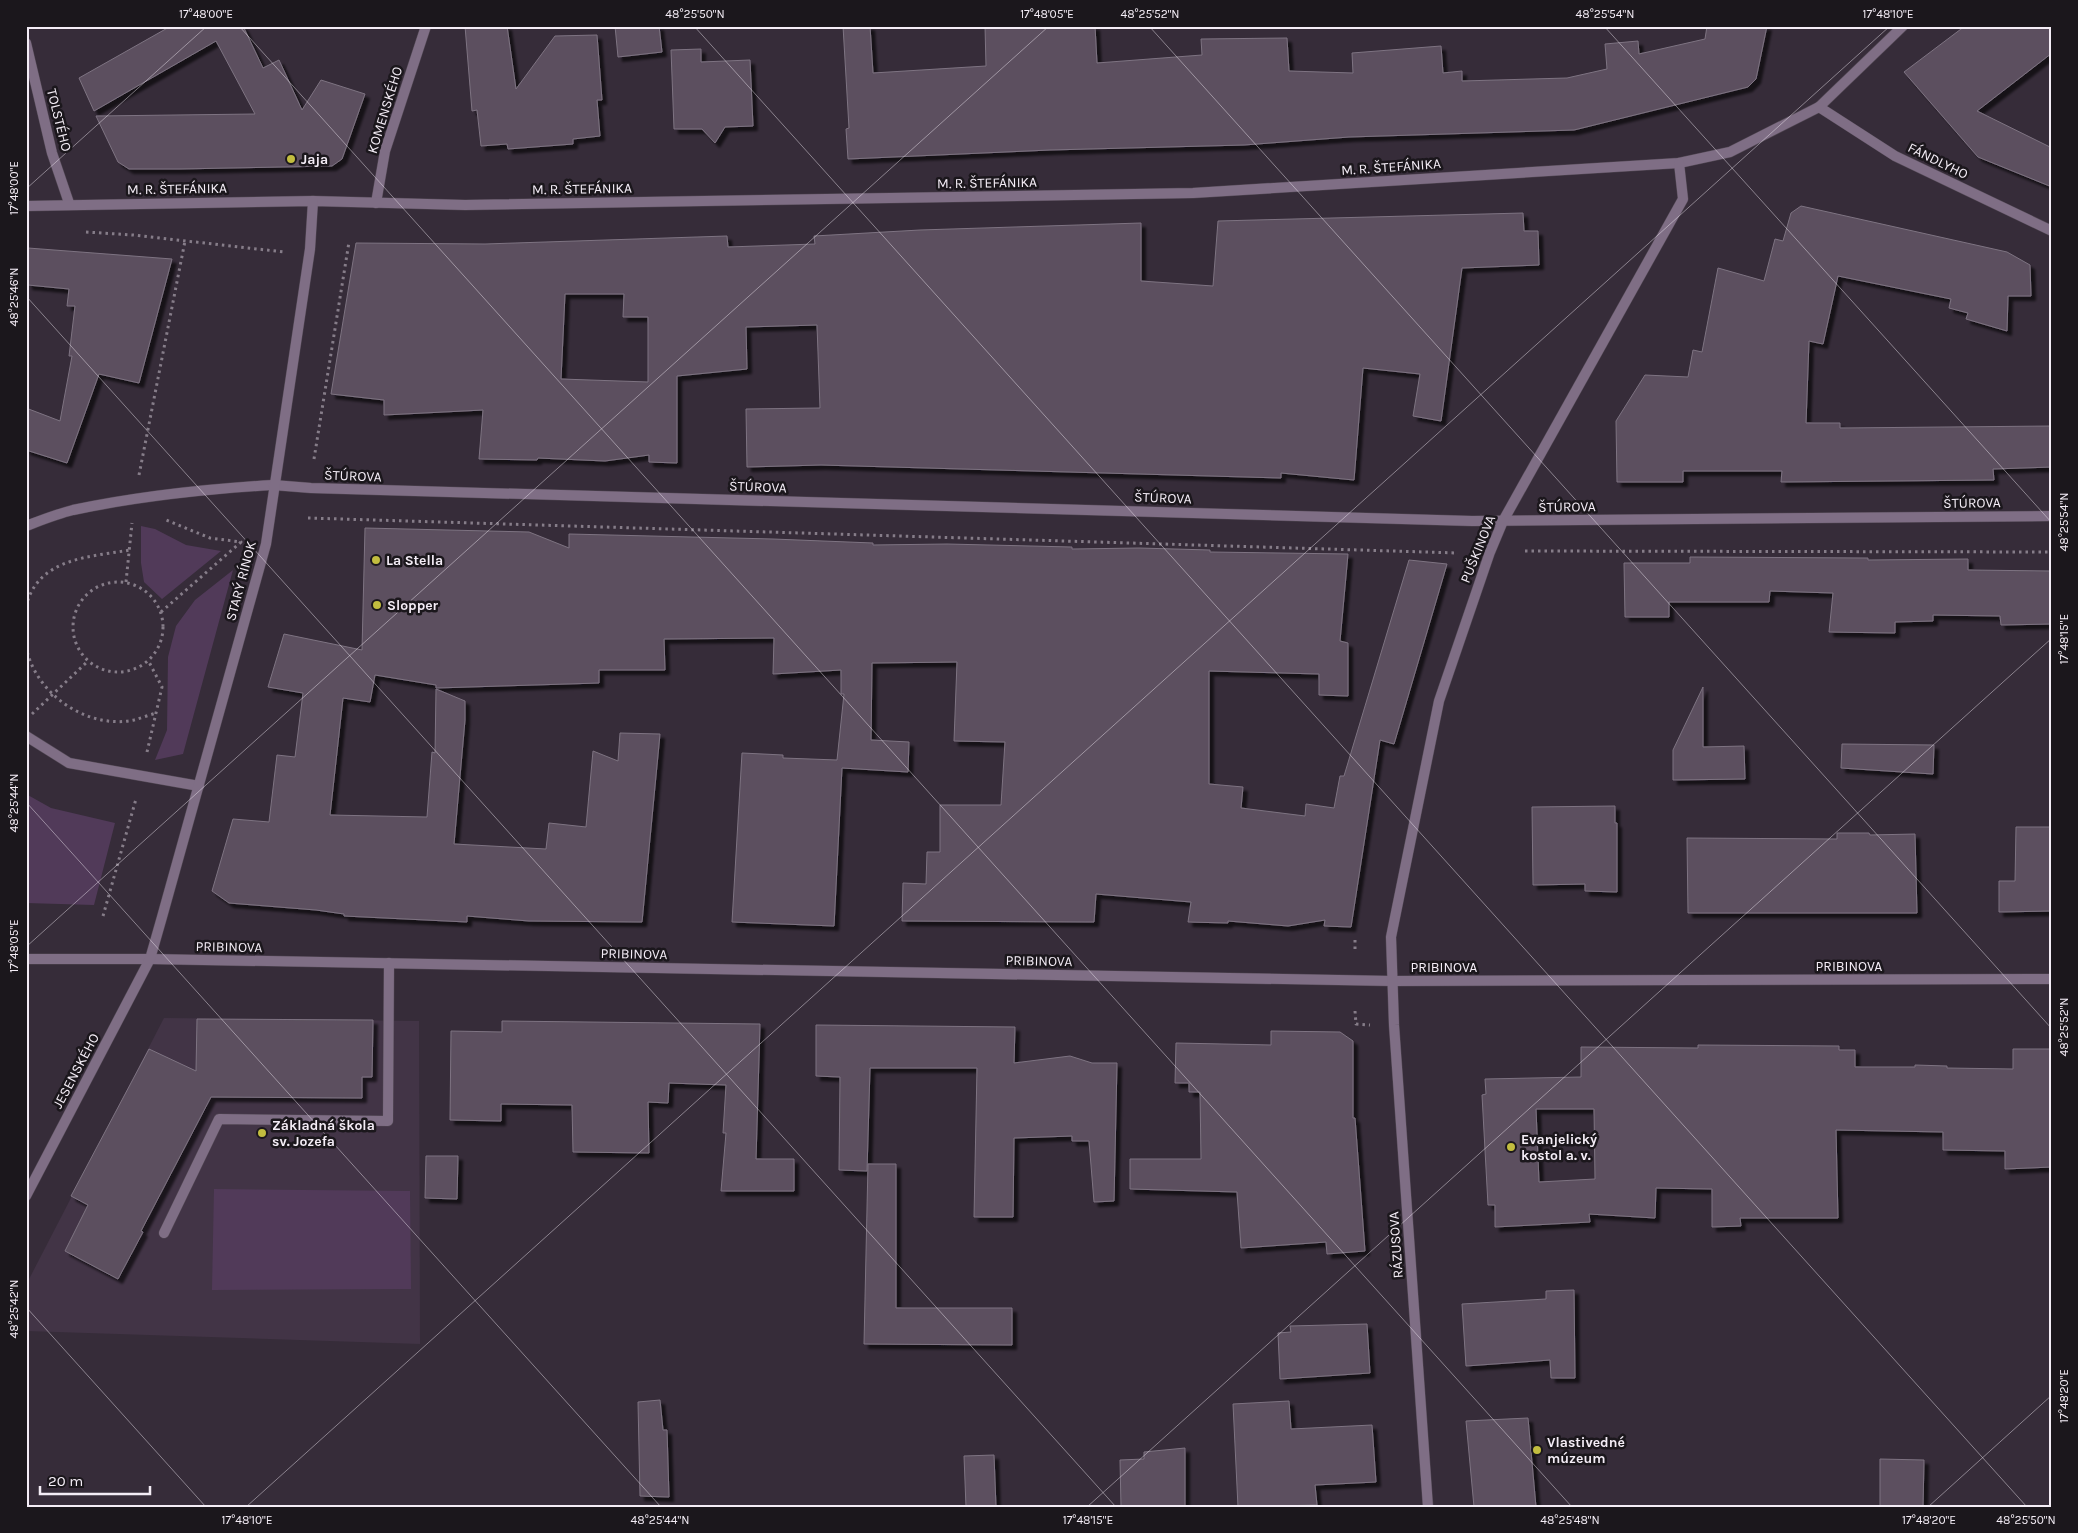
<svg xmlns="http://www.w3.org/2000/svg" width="2078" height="1533" font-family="Karla,sans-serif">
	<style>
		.built { fill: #423446 }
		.green { fill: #513a59 }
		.building { fill: #5b505e; stroke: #7e7382; fill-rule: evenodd; filter: url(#shadow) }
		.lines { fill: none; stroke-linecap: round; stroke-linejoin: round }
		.lane-casing { stroke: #514753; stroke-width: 11 }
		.street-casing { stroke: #514753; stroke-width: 11 }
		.path { stroke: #867d89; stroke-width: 3; stroke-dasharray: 2.5 4; stroke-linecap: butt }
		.lane { stroke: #7f6e85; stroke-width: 10 }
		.street { stroke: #7f6e85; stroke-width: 10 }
		.ticks { fill: none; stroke: #f4edf6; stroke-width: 1; stroke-opacity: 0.45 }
		.poi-dot { fill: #c2bd3f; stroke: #1b171c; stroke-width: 2 }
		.labels { text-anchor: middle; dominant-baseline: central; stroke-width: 5; stroke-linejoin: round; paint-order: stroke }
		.street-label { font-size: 14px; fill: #f4edf6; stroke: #1b171c }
		.poi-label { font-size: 14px; font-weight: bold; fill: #f4edf6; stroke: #1b171c; text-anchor: start }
		.neatline { fill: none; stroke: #f4edf6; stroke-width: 2 }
		.ticks-label { font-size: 12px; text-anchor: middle; fill: #f4edf6 }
	</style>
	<defs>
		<filter id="shadow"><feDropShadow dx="4.5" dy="4.5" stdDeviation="1" flood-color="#0009"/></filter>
	</defs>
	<rect width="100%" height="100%" fill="#362c39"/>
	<polygon class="built" points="164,1018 419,1021 420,1344 26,1331 26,1285"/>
	<g class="green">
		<polygon points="141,526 155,529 186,545 221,551 162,599 144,582 141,563"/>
		<polygon points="233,570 183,754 155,760 167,730 168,657 176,626 195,600"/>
		<polygon points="26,794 51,808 115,823 94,905 26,903"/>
		<polygon points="214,1189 410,1191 411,1289 212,1290"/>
	</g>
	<g class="building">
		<polygon points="171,26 243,26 263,68 279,60 302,110 321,80 365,94 342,159 332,166 179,169 129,169 118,162 96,116 255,114 216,41 94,111 79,78"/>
		<polygon points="465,26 507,26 516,89 555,36 597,35 602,100 597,100 600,136 573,139 573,144 508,149 507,144 481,146 477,110 472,111"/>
		<polygon points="615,26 659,26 662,52 618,57"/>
		<polygon points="843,26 870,26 873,73 986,66 985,26 1095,26 1097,63 1202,55 1201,39 1287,38 1289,71 1353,73 1352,53 1441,46 1443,73 1462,71 1462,81 1567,78 1607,69 1605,44 1638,41 1639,54 1705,39 1707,26 1767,26 1756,79 1748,87 1574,130 1349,137 1244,145 1050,150 848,159 846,129 849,128"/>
		<polygon points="1965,26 2052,26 2052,53 1977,111 2052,148 2052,187 1978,157 1904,72"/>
		<polygon points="701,49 701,62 750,60 753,126 725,127 715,143 702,129 674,129 671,50"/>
		<polygon points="1801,206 2007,252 2030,265 2031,296 2008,296 2007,331 1966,319 1968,313 1949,308 1951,299 1838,276 1823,344 1809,341 1806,423 1840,423 1840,428 2052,426 2052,467 1993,469 1994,480 1781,482 1782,471 1683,471 1683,482 1617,482 1616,421 1645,375 1688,377 1693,350 1702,352 1718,268 1764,281 1775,239 1783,241 1791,213"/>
		<path d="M1523 213 1524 231H1538L1539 265 1462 268 1441 421 1413 416 1420 374 1363 368 1354 480 1281 473V478L821 465 747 467 746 409 820 408 817 325 746 327 747 369 677 376V463L649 462V455L605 461 538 458 537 460 479 459 483 410 384 415V400L331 394 356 243 485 244 727 236 728 247 815 244 814 236 920 230 1141 223V281L1213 286 1218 221ZM565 294H624L623 317H648V382L561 379Z"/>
		<polygon points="28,248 172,259 139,383 99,374 67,463 26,450 26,408 60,421 72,356 69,356 75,306 67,306 69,289 28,285"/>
		<polygon points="365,528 529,532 569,548 569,534 773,539 873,543 873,545 947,544 1072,547 1072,549 1139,548 1210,550 1210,552 1348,554 1340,641 1348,643 1348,696 1319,695 1319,674 1209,671 1209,784 1243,787 1241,808 1305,816 1306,804 1334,808 1340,776 1344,776 1409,560 1447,564 1394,744 1380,740 1351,927 1324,926 1325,920 1288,926 1228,921 1228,923 1188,922 1191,902 1096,894 1094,922 902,921 903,883 926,884 927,852 940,852 940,805 1001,805 1005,742 954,741 957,662 872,663 871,740 909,742 908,772 842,768 834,926 732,922 742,753 783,755 783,758 837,760 844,694 841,694 841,670 773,674 774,638 664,639 665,670 599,670 599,683 436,688 436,685 375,675 370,702 343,698 330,815 427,817 432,752 435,753 436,689 465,701 465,720 454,844 546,849 549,823 586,827 593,751 618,761 620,733 660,734 642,922 529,921 467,916 467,922 344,916 344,914 316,910 229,903 212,891 233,819 269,822 277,755 295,757 303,693 268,687 284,634 362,650"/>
		<polygon points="1690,557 1868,558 1868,560 1968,559 1968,570 2052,571 2052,624 2001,625 2000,616 1933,615 1933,621 1895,622 1895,633 1829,632 1833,593 1770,591 1769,602 1669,602 1669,617 1625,617 1624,563 1690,563"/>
		<polygon points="1703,687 1703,747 1744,746 1745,779 1673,780 1673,750"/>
		<polygon points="1842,744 1934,745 1933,774 1841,768"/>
		<polygon points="1615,806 1615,823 1617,823 1617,892 1585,891 1585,884 1533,885 1532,807"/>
		<polygon points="2016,827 2052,827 2052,911 1999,912 1999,881 2015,881"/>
		<polygon points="1837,833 1869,833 1870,835 1915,834 1917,913 1688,913 1687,838 1837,839"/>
		<polygon points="197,1019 373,1020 372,1077 362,1077 362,1098 211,1097 141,1231 143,1232 118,1279 65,1251 88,1205 71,1196 149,1049 196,1071"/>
		<polygon points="502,1021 760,1024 756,1159 794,1159 794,1191 721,1191 726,1133 723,1133 726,1085 669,1083 668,1103 648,1102 649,1153 573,1152 572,1105 501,1104 501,1121 450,1120 451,1031 502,1032"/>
		<polygon points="816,1025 1015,1027 1014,1063 1070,1056 1092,1063 1117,1063 1114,1201 1094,1202 1089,1141 1072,1141 1072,1136 1014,1138 1013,1217 974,1217 977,1068 870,1068 867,1171 839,1170 840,1077 816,1076"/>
		<polygon points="1271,1031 1340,1032 1353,1041 1353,1118 1355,1118 1365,1251 1327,1254 1326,1242 1241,1248 1237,1192 1130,1189 1130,1159 1201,1159 1200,1092 1189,1092 1189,1083 1175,1083 1176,1043 1271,1045"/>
		<path d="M1698 1045 1839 1046V1050H1855V1067H1915V1065L1947 1066V1068L2013 1069V1049H2052V1167L2005 1169V1151L1943 1150V1132L1836 1130 1838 1218H1740L1741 1226 1712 1227V1189L1656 1188 1655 1218 1589 1214 1590 1222 1495 1227V1205H1488L1482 1095 1486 1094 1485 1079 1581 1077V1047L1698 1048ZM1536 1109H1594L1595 1179 1539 1182Z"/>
		<polygon points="426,1156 458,1156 457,1199 425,1198"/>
		<polygon points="868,1164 896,1164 896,1308 1012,1308 1012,1345 864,1344"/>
		<polygon points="1574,1290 1575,1378 1551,1378 1550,1360 1466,1366 1462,1304 1546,1299 1546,1291"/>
		<polygon points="1367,1324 1370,1373 1280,1379 1278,1333 1291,1332 1290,1326"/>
		<polygon points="660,1400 663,1430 667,1430 669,1497 640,1496 638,1402"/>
		<polygon points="1289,1401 1291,1429 1372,1425 1376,1482 1315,1485 1317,1505 1238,1507 1233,1404"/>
		<polygon points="1528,1418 1536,1507 1474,1507 1466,1421"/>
		<polygon points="1185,1448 1185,1507 1121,1507 1120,1460 1144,1459 1144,1452"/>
		<polygon points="994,1455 996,1507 966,1507 964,1456"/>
		<polygon points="1880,1459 1924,1460 1923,1507 1880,1507"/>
	</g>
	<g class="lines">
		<defs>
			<g id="lane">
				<path d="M26 526C42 520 57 514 73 510 140 496 206 489 273 485"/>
				<polyline points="26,736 69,763 199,786"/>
				<polyline points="164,1233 219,1119 388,1121 389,963"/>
			</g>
			<g id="street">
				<polyline points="26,43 52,153 69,203"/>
				<polyline points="1819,107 1895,156 2052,231"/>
				<polyline points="376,203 385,151 426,26"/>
				<polyline points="26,206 313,201 465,205 1193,193 1679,163 1730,152 1819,107 1903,26"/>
				<polyline points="273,485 311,488 1472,521 2052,516"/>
				<polyline points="26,959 150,959 1392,981 2052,979"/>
				<polyline points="26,1196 150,959 162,917 266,544 310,249 313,201"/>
				<polyline points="1428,1507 1394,1025 1391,937 1439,701 1490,552 1503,521 1683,199 1679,163"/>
			</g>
		</defs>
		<use href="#lane" class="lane-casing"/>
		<use href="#street" class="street-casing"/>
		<g class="path">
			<polyline points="86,232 133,235 284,252"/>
			<polyline points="314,459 349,242"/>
			<polyline points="139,475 185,241"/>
			<polyline points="308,518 1458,553"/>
			<polyline points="1525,551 2052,552"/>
			<polyline points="126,582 132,523"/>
			<circle cx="118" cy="627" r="45"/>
			<path d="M26 607C37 558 89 557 130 550"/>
			<polyline points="161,612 241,542 210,538 166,520"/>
			<path d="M26 646C34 693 87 730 134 720 141 718 149 715 156 713"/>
			<polyline points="32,714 88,661"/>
			<polyline points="147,752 162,687 148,660"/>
			<polyline points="103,916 136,799"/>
			<polyline points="1355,949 1355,938"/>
			<polyline points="1355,1011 1356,1024 1370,1025"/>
		</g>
		<use href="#lane" class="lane"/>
		<use href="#street" class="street"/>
	</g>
	<path class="ticks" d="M239 26 1572 1507M694 26 2027 1507M1149 26 2052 1029M1604 26 2052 523M26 189 207 26M26 296 1116 1507M26 802 661 1507M26 947 1049 26M26 1307 206 1507M246 1507 1890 26M1087 1507 2052 638M1928 1507 2052 1395"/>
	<g class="poi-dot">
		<circle cx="291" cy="159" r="5"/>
		<circle cx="376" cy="560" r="5"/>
		<circle cx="377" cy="605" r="5"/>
		<circle cx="262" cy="1133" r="5"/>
		<circle cx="1511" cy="1147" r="5"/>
		<circle cx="1537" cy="1450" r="5"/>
	</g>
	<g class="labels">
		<g class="street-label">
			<text transform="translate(385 110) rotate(-73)">KOMENSKÉHO</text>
			<text transform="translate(59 120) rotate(76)">TOLSTÉHO</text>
			<text transform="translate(1938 161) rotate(26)">FÁNDLYHO</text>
			<text transform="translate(1391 167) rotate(-4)">M. R. ŠTEFÁNIKA</text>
			<text transform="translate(987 183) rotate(-1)">M. R. ŠTEFÁNIKA</text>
			<text transform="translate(177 189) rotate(-1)">M. R. ŠTEFÁNIKA</text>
			<text transform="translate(582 189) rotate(-1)">M. R. ŠTEFÁNIKA</text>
			<text transform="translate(353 476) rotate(2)">ŠTÚROVA</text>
			<text transform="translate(758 487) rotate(2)">ŠTÚROVA</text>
			<text transform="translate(1163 498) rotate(2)">ŠTÚROVA</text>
			<text transform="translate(1972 503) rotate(-1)">ŠTÚROVA</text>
			<text transform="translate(1567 507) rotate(-1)">ŠTÚROVA</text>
			<text transform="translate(1478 549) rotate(-68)">PUŠKINOVA</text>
			<text transform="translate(241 581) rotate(-75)">STARÝ RÍNOK</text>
			<text transform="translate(229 947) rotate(1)">PRIBINOVA</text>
			<text transform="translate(634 954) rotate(1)">PRIBINOVA</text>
			<text transform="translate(1039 961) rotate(1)">PRIBINOVA</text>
			<text x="1849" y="966">PRIBINOVA</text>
			<text x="1444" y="967">PRIBINOVA</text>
			<text transform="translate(76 1071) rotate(-62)">JESENSKÉHO</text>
			<text transform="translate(1396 1245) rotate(-94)">RÁZUSOVA</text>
		</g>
		<g class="poi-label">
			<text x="301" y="159">Jaja</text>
			<text x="386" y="560">La Stella</text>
			<text x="387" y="605">Slopper</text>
			<text x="272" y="1125">Základná škola<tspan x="272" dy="16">sv. Jozefa</tspan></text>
			<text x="1521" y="1139">Evanjelický<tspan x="1521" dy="16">kostol a. v.</tspan></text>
			<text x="1547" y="1442">Vlastivedné<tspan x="1547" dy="16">múzeum</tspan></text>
		</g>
	</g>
	<rect width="2078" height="1533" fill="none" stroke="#1b171c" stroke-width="55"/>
	<path d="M40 1486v8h110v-8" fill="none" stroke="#f4edf6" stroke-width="2.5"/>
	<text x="48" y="1486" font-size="15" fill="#f4edf6" stroke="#1b171c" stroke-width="4" paint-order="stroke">20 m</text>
	<rect x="28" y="28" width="2022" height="1478" class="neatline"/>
	<g class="ticks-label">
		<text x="206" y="18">17°48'00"E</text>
		<text x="695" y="18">48°25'50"N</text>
		<text x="1047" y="18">17°48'05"E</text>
		<text x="1150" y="18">48°25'52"N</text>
		<text x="1605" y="18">48°25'54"N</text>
		<text x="1888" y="18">17°48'10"E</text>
		<text transform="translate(14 188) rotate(-90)" y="4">17°48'00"E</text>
		<text transform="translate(14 297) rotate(-90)" y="4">48°25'46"N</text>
		<text transform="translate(2064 522) rotate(-90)" y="4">48°25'54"N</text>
		<text transform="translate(2064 639) rotate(-90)" y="4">17°48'15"E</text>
		<text transform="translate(14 803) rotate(-90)" y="4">48°25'44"N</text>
		<text transform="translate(14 946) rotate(-90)" y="4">17°48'05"E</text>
		<text transform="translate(2064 1027) rotate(-90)" y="4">48°25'52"N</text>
		<text transform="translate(14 1309) rotate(-90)" y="4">48°25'42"N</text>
		<text transform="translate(2064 1396) rotate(-90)" y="4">17°48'20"E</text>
		<text x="247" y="1524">17°48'10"E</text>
		<text x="660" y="1524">48°25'44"N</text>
		<text x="1088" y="1524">17°48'15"E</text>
		<text x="1570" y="1524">48°25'48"N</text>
		<text x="1929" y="1524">17°48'20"E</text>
		<text x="2026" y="1524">48°25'50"N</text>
	</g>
</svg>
